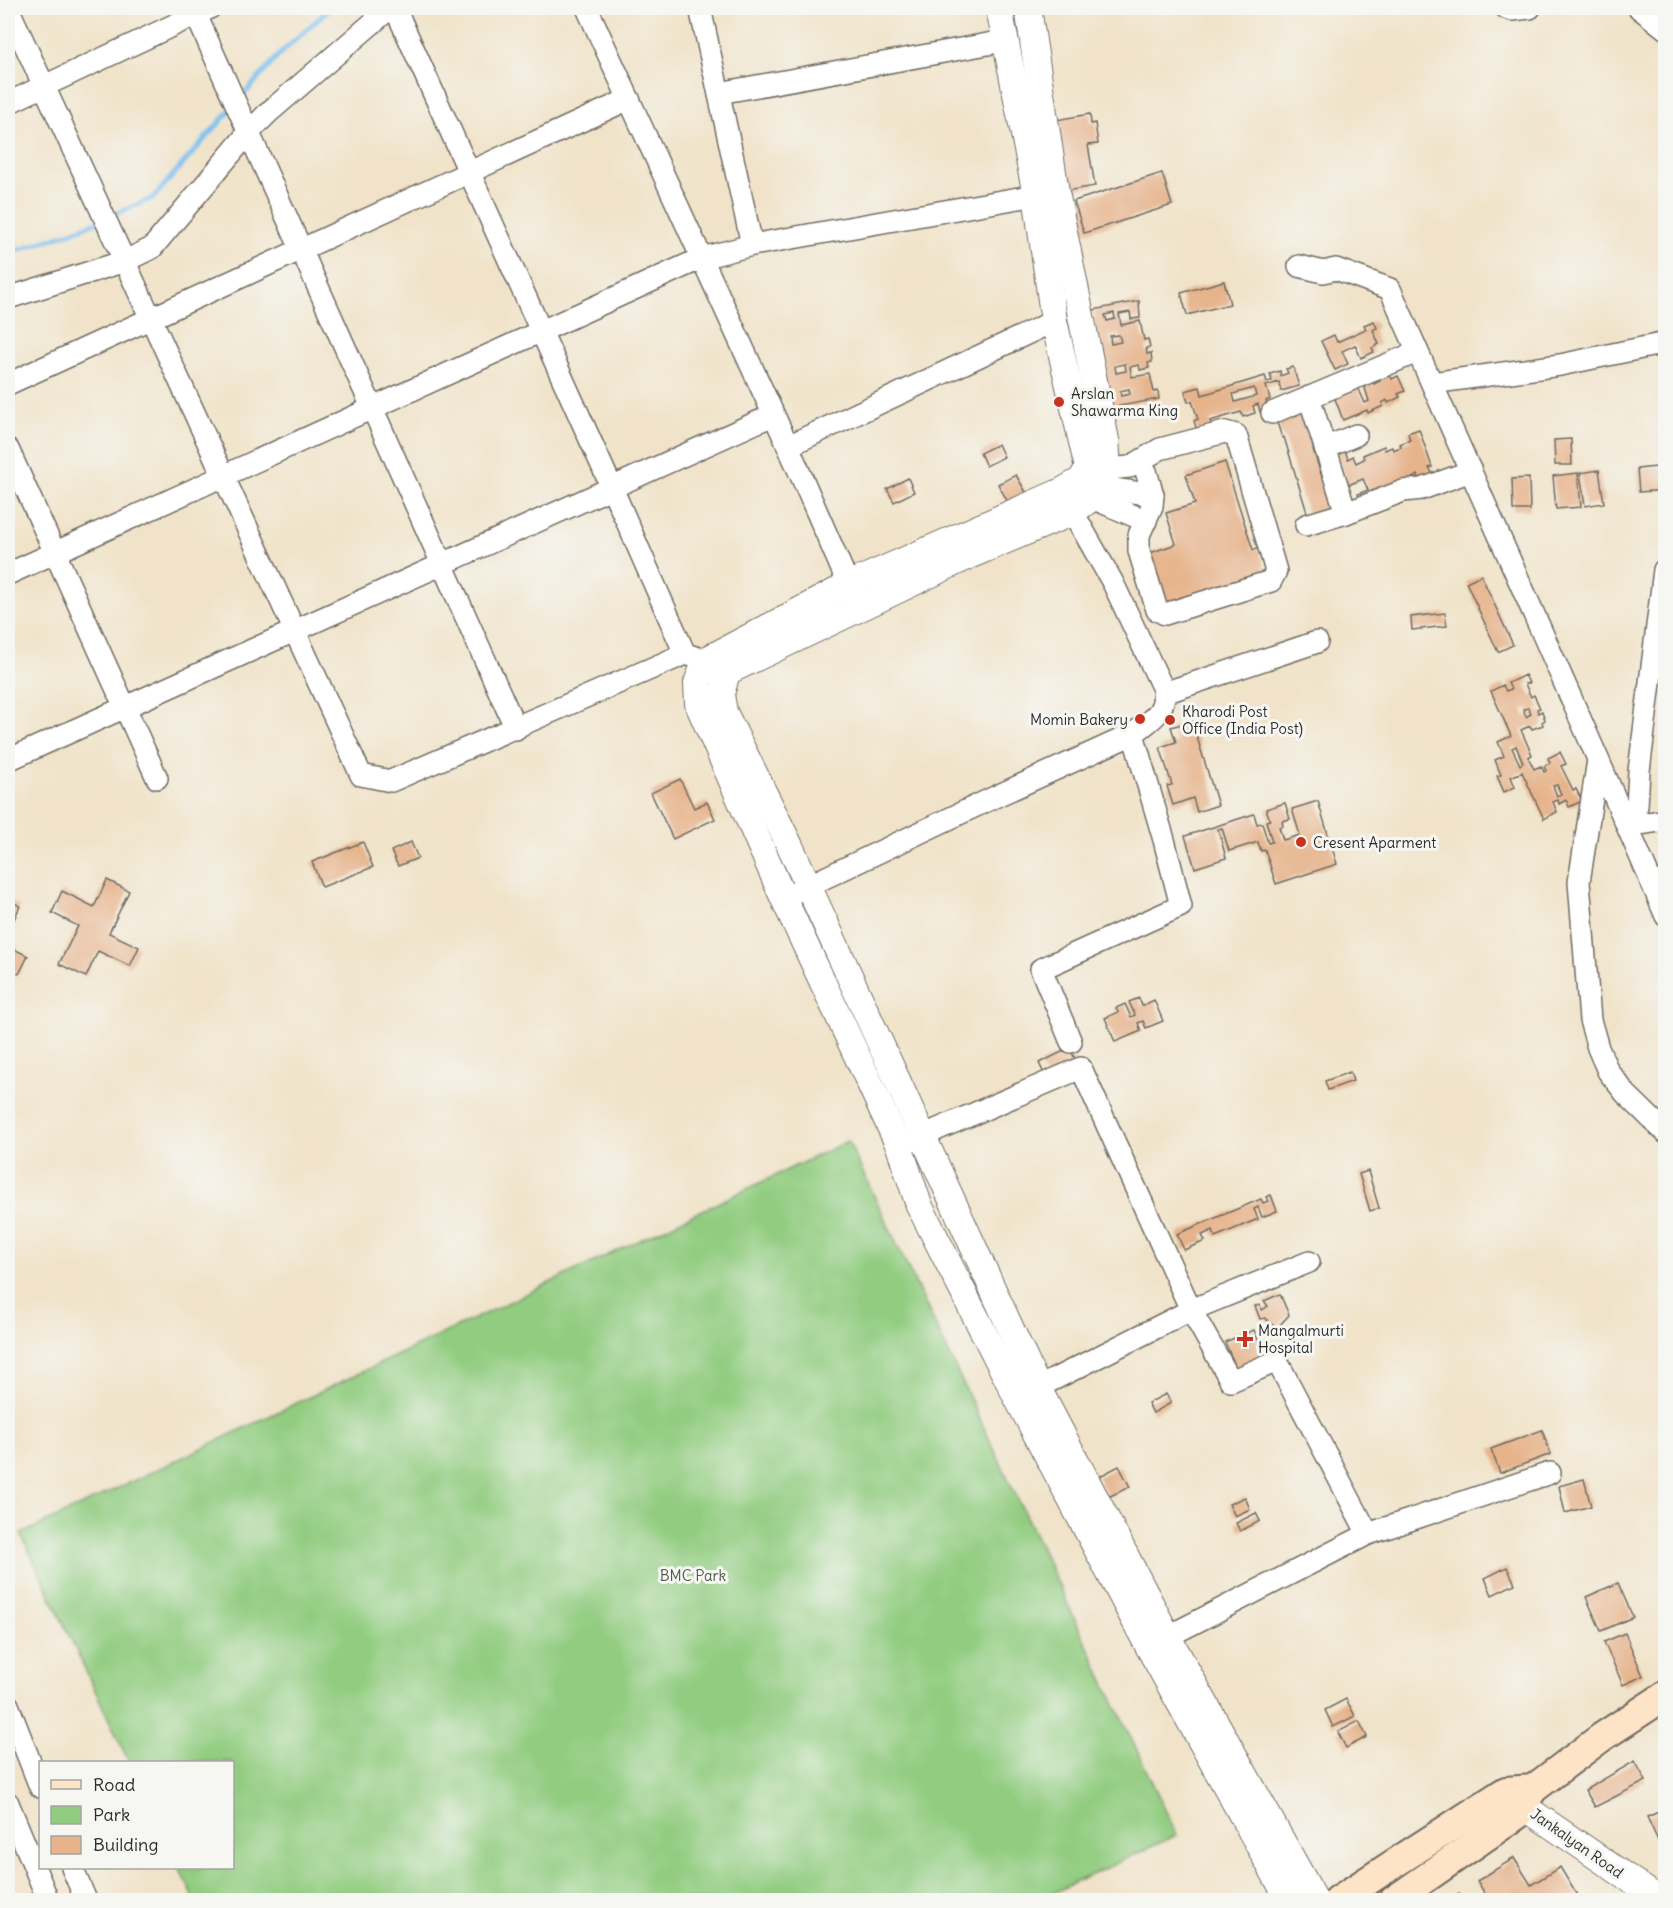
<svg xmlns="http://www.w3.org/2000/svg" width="1673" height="1908" font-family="Delius,sans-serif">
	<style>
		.green { fill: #91cc80; stroke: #5e7c56; stroke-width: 1.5 }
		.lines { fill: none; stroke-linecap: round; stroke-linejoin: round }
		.stream { stroke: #78beef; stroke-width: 5 }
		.building { fill: #e6b38b; fill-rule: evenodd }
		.minor-casing { stroke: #706b62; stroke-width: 24 }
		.tertiary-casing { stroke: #706b62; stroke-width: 28 }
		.secondary-casing { stroke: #706b62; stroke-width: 32 }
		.minor { stroke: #fff; stroke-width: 21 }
		.tertiary { stroke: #fff; stroke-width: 26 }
		.secondary { stroke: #fee4c6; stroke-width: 28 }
		.poi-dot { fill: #c8321e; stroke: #f6f6f2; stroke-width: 2 }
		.labels { text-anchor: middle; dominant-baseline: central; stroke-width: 6; stroke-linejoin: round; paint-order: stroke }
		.poi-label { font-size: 15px; fill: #2b2b2b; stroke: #f6f6f2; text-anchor: start }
		.park-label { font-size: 15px; fill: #4a5b44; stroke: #f6f6f2 }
		.street-label { font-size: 15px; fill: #2b2b2b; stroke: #f6f6f2 }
	</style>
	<rect width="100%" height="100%" fill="#f6f6f2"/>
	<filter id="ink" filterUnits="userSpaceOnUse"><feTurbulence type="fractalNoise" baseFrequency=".0167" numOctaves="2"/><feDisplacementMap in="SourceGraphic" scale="12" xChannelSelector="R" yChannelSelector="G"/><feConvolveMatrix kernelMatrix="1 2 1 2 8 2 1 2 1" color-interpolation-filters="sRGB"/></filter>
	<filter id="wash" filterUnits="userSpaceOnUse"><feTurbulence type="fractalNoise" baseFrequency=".008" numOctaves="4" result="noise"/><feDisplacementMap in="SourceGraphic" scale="24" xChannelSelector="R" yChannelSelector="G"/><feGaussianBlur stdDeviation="1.35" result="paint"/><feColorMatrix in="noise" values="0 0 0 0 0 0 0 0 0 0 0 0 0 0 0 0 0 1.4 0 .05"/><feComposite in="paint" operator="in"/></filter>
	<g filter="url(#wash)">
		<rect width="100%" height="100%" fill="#f0e3c9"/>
		<polygon class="green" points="848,1141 1177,1835 1038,1900 195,1900 179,1868 232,1868 232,1762 129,1762 21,1534"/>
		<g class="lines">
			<g class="stream">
				<polyline points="239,100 281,53 330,8"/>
				<polyline points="110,216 153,198 233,107"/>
				<polyline points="8,254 74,231 101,220"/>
			</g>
		</g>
		<g id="blocks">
			<g class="building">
				<polygon points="1090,114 1091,124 1095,123 1098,144 1088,145 1095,186 1067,191 1056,120"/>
				<polygon points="1162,173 1172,205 1084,233 1074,201"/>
				<polygon points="1224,281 1230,304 1187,315 1181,293"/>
				<path d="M1139 301 1140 318 1131 319 1130 312 1119 314 1121 325 1140 321 1144 340 1148 339 1150 347 1146 348 1147 354 1151 353 1152 362 1148 363 1149 368 1140 370 1139 365 1130 367 1132 377 1150 374 1154 392 1158 391 1159 399 1109 408 1104 379H1107L1105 370 1102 371 1098 349 1101 348 1099 341 1097 342 1093 310ZM1114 313 1115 319 1107 321 1105 315ZM1119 335 1121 342 1111 344 1110 336ZM1125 364 1126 371 1116 373 1115 366ZM1129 389 1130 394 1121 396 1120 391Z"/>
				<polygon points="1374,321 1377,328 1373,330 1379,344 1372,348 1374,352 1361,358 1355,345 1342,351 1348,364 1335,370 1321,341 1334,335 1337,342 1366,329 1364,325"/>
				<path d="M1293 367 1299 386 1281 391 1279 382 1266 386 1270 399 1266 401 1267 405 1263 407 1264 410 1260 412 1258 404 1253 406 1255 413 1243 417 1241 412 1210 421 1212 427 1197 431 1194 421 1198 419 1192 401 1188 402 1185 391 1200 387 1202 395 1265 376 1267 382 1272 381 1270 374 1280 371 1281 376 1288 373 1286 369ZM1254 388 1256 396 1235 402 1233 394Z"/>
				<polygon points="1383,373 1385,378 1390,375 1392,379 1398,376 1405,391 1398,394 1400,397 1388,403 1387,400 1382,403 1383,406 1368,413 1367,410 1343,420 1334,396 1357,385 1365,403 1369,401 1364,385 1372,381 1374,384 1380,381 1377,376"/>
				<polygon points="1305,406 1318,448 1313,449 1322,477 1327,475 1338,509 1309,519 1284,437 1282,438 1275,416 1286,412 1287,418 1297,415 1295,409"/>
				<polygon points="1419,429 1432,467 1429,468 1436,480 1420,480 1418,475 1362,504 1358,494 1368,490 1363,479 1348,485 1335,452 1344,448 1348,459 1353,456 1356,463 1364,459 1363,455 1384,446 1385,450 1392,447 1393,450 1401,447 1400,444 1410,440 1408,433"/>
				<polygon points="1571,439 1572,465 1555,465 1554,440"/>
				<polygon points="998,444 1004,457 986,466 980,453"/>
				<polygon points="1225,462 1253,550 1258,548 1268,576 1162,611 1144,555 1176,544 1166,513 1195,504 1186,475"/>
				<polygon points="1666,466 1666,490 1639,492 1637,469"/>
				<polygon points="1599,470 1604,503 1585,506 1580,473"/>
				<polygon points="1578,473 1581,507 1556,509 1553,476"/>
				<polygon points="1016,475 1027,494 1009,504 998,484"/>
				<polygon points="908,478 914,492 894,502 887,489"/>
				<polygon points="1529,478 1530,510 1513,510 1512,479"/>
				<polygon points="1481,575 1513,645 1498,652 1466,582"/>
				<polygon points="1445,613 1447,626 1412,630 1411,617"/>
				<path d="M1525 675 1529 683 1525 684 1531 697 1534 695 1540 708 1537 709 1538 713 1542 711 1545 720 1542 722 1543 725 1532 729 1530 726 1521 730 1532 755 1528 757 1534 769 1541 766 1544 772 1546 771 1544 766 1550 763 1548 758 1560 752 1566 764 1561 766 1573 790 1576 789 1582 801 1569 807 1566 800 1559 804 1558 800 1553 802 1557 812 1544 819 1522 772 1511 777 1515 787 1504 792 1497 776 1501 775 1495 760 1504 756 1498 742 1511 736 1491 691 1503 685 1506 691 1511 689 1508 683ZM1528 708 1531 714 1526 717 1523 709ZM1516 746 1523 763 1520 765 1512 748ZM1557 785 1561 794 1557 796 1553 786Z"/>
				<polygon points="1192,721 1218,805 1197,812 1193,798 1173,805 1167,786 1172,785 1160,747 1176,742 1171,727"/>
				<polygon points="680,779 694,808 707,802 715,819 673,839 651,793"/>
				<polygon points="1318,801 1337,864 1276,884 1265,850 1261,851 1258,842 1229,851 1222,828 1218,829 1226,858 1195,868 1185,836 1254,814 1257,824 1262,823 1268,843 1272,842 1266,821 1270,820 1266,809 1285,803 1290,819 1282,821 1283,826 1279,827 1283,840 1300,835 1292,809"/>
				<polygon points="363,842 373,867 322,887 312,862"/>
				<polygon points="411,842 418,858 398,866 391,851"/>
				<polygon points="107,880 129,891 109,933 139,947 130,966 98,951 86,977 59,964 78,926 52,913 62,891 94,907"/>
				<polygon points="8,900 20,906 8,933"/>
				<polygon points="8,946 28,956 19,974 8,968"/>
				<polygon points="1139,998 1142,1006 1154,1000 1163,1021 1146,1028 1143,1021 1138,1023 1141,1031 1115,1042 1105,1018 1118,1012 1116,1008 1125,1004 1131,1017 1135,1015 1129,1002"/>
				<polygon points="1070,1048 1078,1066 1047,1080 1039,1063"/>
				<polygon points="1350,1072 1353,1081 1328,1090 1325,1081"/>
				<polygon points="1368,1171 1379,1208 1370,1211 1359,1174"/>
				<polygon points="1271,1195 1277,1211 1262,1217 1258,1207 1254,1209 1258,1219 1215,1237 1213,1230 1202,1235 1205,1241 1184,1250 1177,1234 1261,1199 1263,1203 1268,1201 1266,1197"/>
				<polygon points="1280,1294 1289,1315 1277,1328 1269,1323 1266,1318 1260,1319 1255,1306 1260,1305 1262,1310 1268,1306 1264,1301"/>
				<polygon points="1254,1330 1267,1360 1238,1372 1225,1342"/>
				<polygon points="1166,1394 1171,1403 1153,1413 1148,1403"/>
				<polygon points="1542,1430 1551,1454 1500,1473 1491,1449"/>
				<polygon points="1119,1466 1130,1487 1108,1497 1098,1477"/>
				<polygon points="1584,1479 1591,1506 1565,1513 1559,1486"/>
				<polygon points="1245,1497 1250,1509 1235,1516 1229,1504"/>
				<polygon points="1256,1513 1260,1521 1240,1531 1236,1523"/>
				<polygon points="1507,1567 1515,1584 1492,1595 1485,1578"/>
				<polygon points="1618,1583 1633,1617 1601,1631 1586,1597"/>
				<polygon points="1625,1633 1643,1676 1623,1685 1604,1642"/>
				<polygon points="1346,1699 1355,1716 1333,1727 1325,1710"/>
				<polygon points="1359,1721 1367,1737 1346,1748 1338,1732"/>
				<polygon points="1635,1761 1646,1781 1595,1807 1585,1790"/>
				<polygon points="1666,1809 1666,1842 1660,1845 1647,1817"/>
				<polygon points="1514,1858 1531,1885 1560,1867 1580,1900 1530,1900 1527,1896 1519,1900 1489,1900 1477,1881"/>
				<polygon points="1459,1894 1463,1900 1449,1900"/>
			</g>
		</g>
	</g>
	<g filter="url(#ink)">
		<use href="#blocks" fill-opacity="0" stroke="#706b62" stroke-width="1.5"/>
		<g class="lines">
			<defs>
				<g id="minor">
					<polyline points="8,8 361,775 391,781 685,654 706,660 718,667"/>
					<polyline points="193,8 516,729"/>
					<polyline points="395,8 612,488 685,654"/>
					<polyline points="587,8 788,446 854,597"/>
					<polyline points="700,8 752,245"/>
					<polyline points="1506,8 1512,10 1530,8"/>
					<polyline points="1639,8 1666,29"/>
					<polyline points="719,93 1004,41"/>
					<polyline points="8,103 210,8"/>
					<polyline points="1299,266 1323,272 1336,269 1390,289 1598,759 1666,916"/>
					<polyline points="8,298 125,261 152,248 249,132 268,113 390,8"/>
					<polyline points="1432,383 1560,365 1666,343"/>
					<polyline points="8,384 629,99"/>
					<polyline points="1309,397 1346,513 1403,491 1422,489 1471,471"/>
					<polyline points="1272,413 1417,352"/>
					<polyline points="788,446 1054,321"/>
					<polyline points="1325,448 1356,435"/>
					<polyline points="8,449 157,778"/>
					<polyline points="1108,469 1130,467 1160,449 1225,432 1236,435 1276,571 1271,581 1165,614 1157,610 1139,551 1139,535 1152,506 1153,495 1146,471"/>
					<polyline points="1100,487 1153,495"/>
					<polyline points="1092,498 1146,521"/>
					<path d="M1066 500 1113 583 1163 689C1167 713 1150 720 1133 734"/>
					<polyline points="1306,525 1346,513"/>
					<polyline points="8,574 702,258 752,245 1036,195"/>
					<polyline points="1164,693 1317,642"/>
					<polyline points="8,760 773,415"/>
					<polyline points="1598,760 1579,882 1590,1020 1598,1048 1608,1071 1626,1094 1666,1133"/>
					<polyline points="1628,826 1637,806 1639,771 1664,570"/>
					<polyline points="1628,826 1666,820"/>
					<polyline points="795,892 999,795 1133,734 1164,840 1181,906 1041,969 1071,1042"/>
					<polyline points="910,1141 1081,1068 1191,1310 1025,1394"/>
					<polyline points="1309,1262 1191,1310 1231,1381 1277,1361 1368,1534"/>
					<polyline points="1155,1643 1368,1534 1550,1473"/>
					<polyline points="8,1705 40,1787"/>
					<polyline points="8,1803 48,1900"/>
					<polyline points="72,1868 86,1900"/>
				</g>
				<g id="tertiary">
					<polyline points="999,8 1036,195 1054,321 1088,468 1081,480 1062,491 848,585 706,660 697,683 698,704 783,897 899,1146 919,1205 1017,1398 1147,1644 1289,1900"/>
					<polyline points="1028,8 1056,192 1106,440 1108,469 1100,487 1092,498 1071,513 971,555 727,672 721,695 724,712 790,846 1038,1388 1168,1637 1315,1900"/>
					<polyline points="1508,1793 1523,1806 1660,1900"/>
				</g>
				<g id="secondary">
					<polyline points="1338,1900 1506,1791 1533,1789 1602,1737 1666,1695"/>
					<polyline points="1394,1900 1517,1815 1533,1789"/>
				</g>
			</defs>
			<use href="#minor" class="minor-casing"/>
			<use href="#tertiary" class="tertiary-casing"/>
			<use href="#secondary" class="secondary-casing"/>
			<use href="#minor" class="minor"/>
			<use href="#tertiary" class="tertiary"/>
			<use href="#secondary" class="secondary"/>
		</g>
	</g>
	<g class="poi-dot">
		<circle cx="1059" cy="402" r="6"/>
		<circle cx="1140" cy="719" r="6"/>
		<circle cx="1170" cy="720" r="6"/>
		<circle cx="1301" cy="842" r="6"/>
		<path d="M1242 1330h6v6h6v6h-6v6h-6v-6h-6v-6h6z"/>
	</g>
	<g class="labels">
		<g class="poi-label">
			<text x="1071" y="393">Arslan<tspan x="1071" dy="17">Shawarma King</tspan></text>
			<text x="1182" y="711">Kharodi Post<tspan x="1182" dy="17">Office (India Post)</tspan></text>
			<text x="1128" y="719" text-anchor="end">Momin Bakery</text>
			<text x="1313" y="842">Cresent Aparment</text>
			<text x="1258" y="1330">Mangalmurti<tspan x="1258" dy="17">Hospital</tspan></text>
		</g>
		<g class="park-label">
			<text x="693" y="1575">BMC Park</text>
		</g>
		<g class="street-label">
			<text transform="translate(1577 1843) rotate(35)">Jankalyan Road</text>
		</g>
	</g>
	<rect width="1673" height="1908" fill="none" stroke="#f6f6f2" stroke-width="30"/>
	<rect x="39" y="1761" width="195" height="108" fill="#f6f6f2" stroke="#a5a5a2" stroke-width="1.5"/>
	<rect x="51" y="1780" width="30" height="9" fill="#fee4c6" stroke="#a5a5a2" stroke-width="1.5"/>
	<text x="93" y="1791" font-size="18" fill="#2b2b2b">Road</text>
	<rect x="51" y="1806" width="30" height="18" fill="#91cc80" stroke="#a5a5a2" stroke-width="1.5"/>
	<text x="93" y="1821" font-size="18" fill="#2b2b2b">Park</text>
	<rect x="51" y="1836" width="30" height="18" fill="#e6b38b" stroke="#a5a5a2" stroke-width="1.5"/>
	<text x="93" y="1851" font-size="18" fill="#2b2b2b">Building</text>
</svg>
